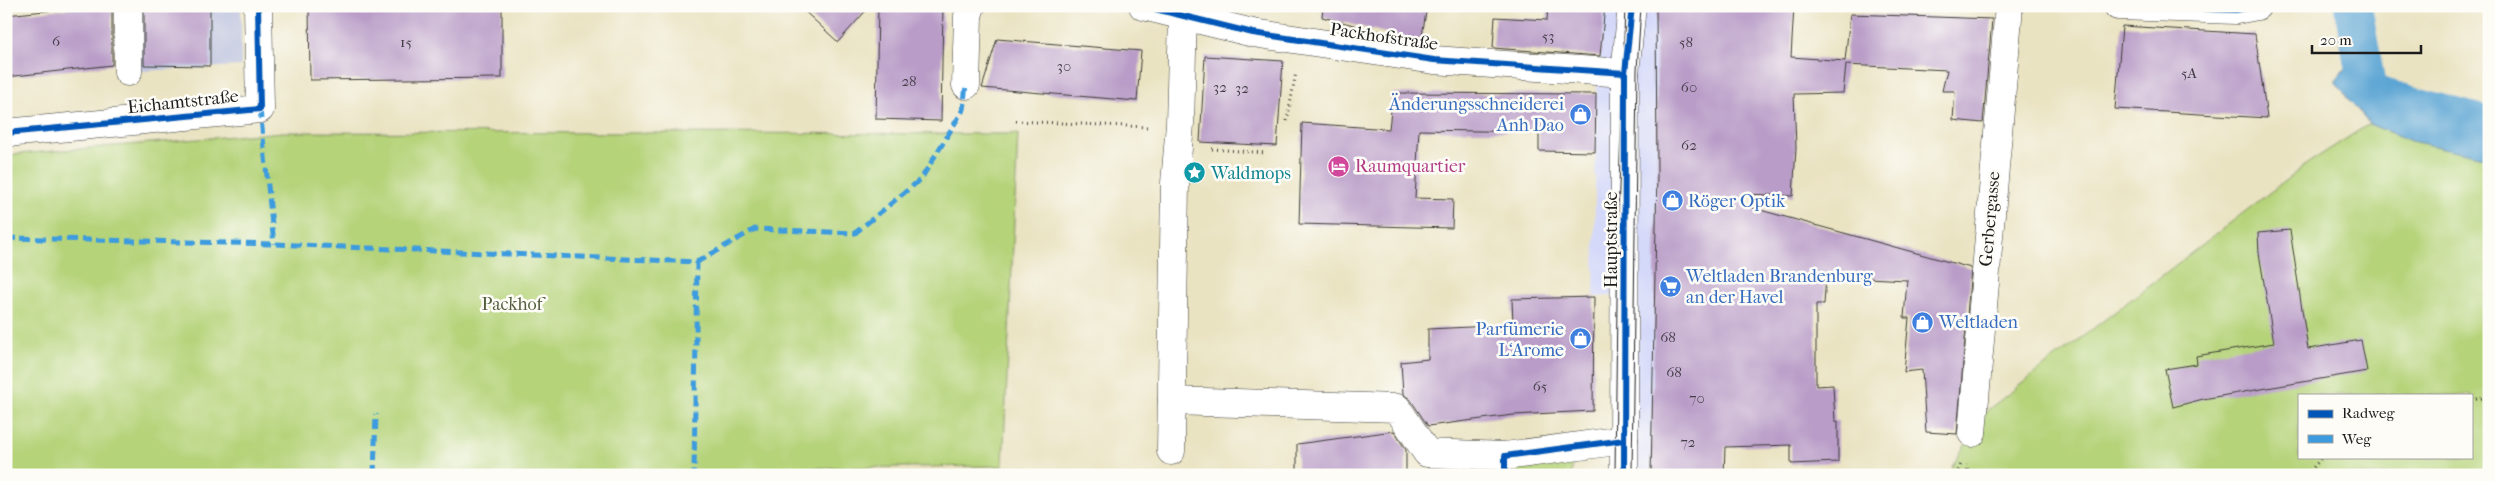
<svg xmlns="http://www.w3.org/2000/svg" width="2495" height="481" font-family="'IM FELL French Canon',serif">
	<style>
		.built { fill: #d4d8f9 }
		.industrial { fill: #bdc3de }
		.green { fill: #b5d379; stroke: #68784a; fill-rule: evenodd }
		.water { fill: #5da6d4; stroke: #3c6178 }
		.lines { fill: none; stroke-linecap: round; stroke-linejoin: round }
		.canal { stroke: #5da6d4; stroke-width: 38 }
		.building { fill: #b99dc8 }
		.minor-casing { stroke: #3b3a35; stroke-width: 29 }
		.path { stroke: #3b3a35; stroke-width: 3; stroke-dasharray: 1 4; stroke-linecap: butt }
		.minor { stroke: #fff; stroke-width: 28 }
		.tram { stroke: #1c1c1c; stroke-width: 1 }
		.quiet { stroke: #3c9bdf; stroke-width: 5; stroke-dasharray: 10 5; stroke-linecap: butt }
		.cycleway-casing { stroke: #fdfcf7; stroke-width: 9 }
		.cycleway { stroke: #0057b8; stroke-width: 6 }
		.labels { text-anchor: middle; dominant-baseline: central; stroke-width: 5; stroke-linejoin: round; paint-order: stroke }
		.number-label { font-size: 15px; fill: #433c47 }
		.street-label { font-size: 18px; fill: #1c1c1c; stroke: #fdfcf7 }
		.shop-label { font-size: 18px; fill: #366cbe; stroke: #fdfcf7; text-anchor: start }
		.hotel-label { font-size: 18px; fill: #b23c85; stroke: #fdfcf7; text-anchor: start }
		.culture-label { font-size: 18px; fill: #0d838f; stroke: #fdfcf7; text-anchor: start }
		.park-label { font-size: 18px; fill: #525c3d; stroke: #fdfcf7 }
	</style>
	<rect width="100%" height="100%" fill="#fdfcf7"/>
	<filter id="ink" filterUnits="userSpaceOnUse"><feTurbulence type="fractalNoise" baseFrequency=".02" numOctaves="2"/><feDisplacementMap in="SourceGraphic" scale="10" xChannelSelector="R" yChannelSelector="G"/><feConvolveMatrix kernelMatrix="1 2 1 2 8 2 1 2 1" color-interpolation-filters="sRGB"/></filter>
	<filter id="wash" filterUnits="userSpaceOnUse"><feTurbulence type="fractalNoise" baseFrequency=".0096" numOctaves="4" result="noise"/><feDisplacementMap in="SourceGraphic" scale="20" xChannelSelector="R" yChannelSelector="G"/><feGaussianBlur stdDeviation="1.12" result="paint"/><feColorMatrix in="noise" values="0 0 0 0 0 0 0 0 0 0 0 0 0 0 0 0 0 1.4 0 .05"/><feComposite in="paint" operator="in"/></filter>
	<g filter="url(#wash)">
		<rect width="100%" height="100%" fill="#eae3c2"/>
		<polygon class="built" points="1605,6 1656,6 1657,174 1651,475 1623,475 1623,295 1594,297 1596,97"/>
		<polygon class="industrial" points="140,6 241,6 241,66 140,71"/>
		<g class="green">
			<path d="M2369 124 2411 141 2489 158V475H1947L1985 412 2308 163ZM2299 395H2471V457H2299Z"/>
			<polygon points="283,132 1018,134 1003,466 814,468 814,475 6,475 6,155"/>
			<polygon points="1572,458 1572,475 1518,475 1518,461"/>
		</g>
		<polygon class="water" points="2365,63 2407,96 2489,107 2489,158 2411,141 2369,124 2335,81 2346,67"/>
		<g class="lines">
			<polyline class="canal" points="2353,6 2368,93 2489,126"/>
		</g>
		<g id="blocks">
			<g class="building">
				<polygon points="94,6 112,6 112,65 6,77 6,15"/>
				<polygon points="144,6 210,6 210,66 144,65"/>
				<polygon points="309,6 502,6 502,78 310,80"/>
				<polygon points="799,6 870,6 838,42"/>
				<polygon points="878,6 943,6 941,121 876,119"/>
				<polygon points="1323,6 1427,6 1421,42 1322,17"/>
				<polygon points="1548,6 1605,6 1600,56 1493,48 1495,17 1547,20"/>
				<polygon points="1656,6 1794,6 1791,57 1845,61 1850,14 1992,19 1983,123 1953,120 1955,91 1942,91 1947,70 1846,65 1843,93 1794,94 1796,148 1793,196 1744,194 1742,205 1971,268 1957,434 1926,432 1922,370 1904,372 1909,318 1904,318 1907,280 1826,276 1824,304 1816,304 1816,386 1833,385 1835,421 1838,421 1838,462 1791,464 1791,445 1725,447 1724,475 1651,475 1657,174"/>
				<polygon points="2122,26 2255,34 2267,118 2115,109"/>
				<polygon points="997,39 1141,51 1137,101 982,88"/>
				<polygon points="1205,56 1283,61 1277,146 1200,142"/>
				<polygon points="1393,93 1596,94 1595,152 1539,151 1539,132 1419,130 1415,198 1453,199 1452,228 1299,224 1302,123 1389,129"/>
				<polygon points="2290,230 2308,349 2361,340 2367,371 2203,399 2173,407 2165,369 2197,364 2196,356 2274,343 2259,253 2258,233"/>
				<polygon points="1594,297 1593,411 1513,415 1428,426 1410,399 1403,394 1401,362 1428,359 1428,329 1513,325 1512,299"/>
				<polygon points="1394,431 1406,450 1406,475 1297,475 1297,444"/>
			</g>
		</g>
	</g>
	<g filter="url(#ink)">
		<use href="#blocks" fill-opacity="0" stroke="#3b3a35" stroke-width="1"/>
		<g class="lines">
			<defs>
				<g id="minor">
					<polyline points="128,6 128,72"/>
					<polyline points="1143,6 1253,33 1434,60 1625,73"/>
					<polyline points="2118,6 2236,10 2257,6"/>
					<polyline points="966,85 968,16 971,6"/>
					<polyline points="6,133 260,109 258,6"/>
					<polyline points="1172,401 1397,408 1427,453 1505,456 1624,440"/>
					<polyline points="1972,433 2009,6"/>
					<polyline points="1171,451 1175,183 1180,124 1183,16"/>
					<polyline points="1624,475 1625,73 1632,6"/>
				</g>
			</defs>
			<use href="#minor" class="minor-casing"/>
			<g class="path">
				<polyline points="1016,121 1147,127"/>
				<polyline points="1287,121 1296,72"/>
				<polyline points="1212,149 1266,153"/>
				<polyline points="2471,400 2489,397"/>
				<polyline points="1956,475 1961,464"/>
				<polyline points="1967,475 1968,465"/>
				<polyline points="2307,475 2322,457"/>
			</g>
			<use href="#minor" class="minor"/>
			<g class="tram">
				<polyline points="1615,475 1618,217 1625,6"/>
				<polyline points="1632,475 1637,70 1641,6"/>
			</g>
			<g class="quiet">
				<polyline points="260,109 274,244"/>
				<polyline points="6,238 274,244 697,262 694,475"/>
				<polyline points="697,262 755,229 855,233 921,179 963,110 966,85"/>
				<polyline points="374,475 376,414"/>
			</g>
			<defs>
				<g id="cycleway">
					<polyline points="1143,6 1253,33 1434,60 1625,73"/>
					<polyline points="2118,6 2236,10 2257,6"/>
					<polyline points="6,133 260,109 258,6"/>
					<polyline points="1505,475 1505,456 1624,440"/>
					<polyline points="1624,475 1625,73 1632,6"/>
				</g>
			</defs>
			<use href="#cycleway" class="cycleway-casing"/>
			<use href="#cycleway" class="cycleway"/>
		</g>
	</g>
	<defs>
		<symbol id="shop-disc" viewBox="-11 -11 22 22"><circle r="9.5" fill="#3f7fe0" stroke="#fdfcf7"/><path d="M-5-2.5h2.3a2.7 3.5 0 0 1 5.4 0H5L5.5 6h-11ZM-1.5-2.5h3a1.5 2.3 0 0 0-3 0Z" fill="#fff"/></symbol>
		<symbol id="hotel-disc" viewBox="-11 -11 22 22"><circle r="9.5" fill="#d1479c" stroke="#fdfcf7"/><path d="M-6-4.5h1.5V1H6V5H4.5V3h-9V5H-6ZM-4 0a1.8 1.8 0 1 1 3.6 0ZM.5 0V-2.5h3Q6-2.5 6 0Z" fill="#fff"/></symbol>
		<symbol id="sight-disc" viewBox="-11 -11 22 22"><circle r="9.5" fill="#0f9aa8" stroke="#fdfcf7"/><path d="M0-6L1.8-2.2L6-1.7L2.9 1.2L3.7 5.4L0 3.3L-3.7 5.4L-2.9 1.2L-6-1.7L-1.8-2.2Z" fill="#fff"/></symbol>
		<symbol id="supermarket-disc" viewBox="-11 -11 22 22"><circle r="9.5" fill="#3f7fe0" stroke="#fdfcf7"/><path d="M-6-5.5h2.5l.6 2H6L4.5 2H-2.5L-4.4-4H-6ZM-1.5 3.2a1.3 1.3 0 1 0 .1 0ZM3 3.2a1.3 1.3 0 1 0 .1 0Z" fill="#fff"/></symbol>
	</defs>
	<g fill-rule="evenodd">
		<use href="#shop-disc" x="1568" y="102" width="25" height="25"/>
		<use href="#hotel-disc" x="1326" y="154" width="25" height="25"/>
		<use href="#sight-disc" x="1182" y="160" width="25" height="25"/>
		<use href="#shop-disc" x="1660" y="188" width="25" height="25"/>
		<use href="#supermarket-disc" x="1658" y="274" width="25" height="25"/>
		<use href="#shop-disc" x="1910" y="310" width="25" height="25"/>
		<use href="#shop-disc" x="1568" y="326" width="25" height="25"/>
	</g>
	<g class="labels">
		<g class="number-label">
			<text x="1548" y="36">53</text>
			<text x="56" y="41">6</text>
			<text x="406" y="42">15</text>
			<text x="1686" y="42">58</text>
			<text x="1064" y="66">30</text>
			<text x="2189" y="73">5A</text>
			<text x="909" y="81">28</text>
			<text x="1220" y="87">32</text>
			<text x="1689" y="87">60</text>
			<text x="1242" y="88">32</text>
			<text x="1689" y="145">62</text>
			<text x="1668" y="337">68</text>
			<text x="1674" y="372">68</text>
			<text x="1540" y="386">65</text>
			<text x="1697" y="398">70</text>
			<text x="1688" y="442">72</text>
		</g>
		<g class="street-label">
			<text transform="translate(1384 37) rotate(8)">Packhofstraße</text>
			<text transform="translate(183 102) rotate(-6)">Eichamtstraße</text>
			<text transform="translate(1990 219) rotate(-85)">Gerbergasse</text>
			<text transform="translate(1611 240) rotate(-90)">Hauptstraße</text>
		</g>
		<g class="shop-label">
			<text x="1564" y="104" text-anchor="end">Änderungsschneiderei<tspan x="1564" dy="21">Anh Dao</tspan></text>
			<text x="1688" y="201">Röger Optik</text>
			<text x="1686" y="276">Weltladen Brandenburg<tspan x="1686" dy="21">an der Havel</tspan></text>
			<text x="1939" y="322">Weltladen</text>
			<text x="1564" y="329" text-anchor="end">Parfümerie<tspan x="1564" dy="21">L‘Arome</tspan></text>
		</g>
		<g class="hotel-label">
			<text x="1355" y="166">Raumquartier</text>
		</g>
		<g class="culture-label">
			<text x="1211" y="173">Waldmops</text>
		</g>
		<g class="park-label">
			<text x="512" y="304">Packhof</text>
		</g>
	</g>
	<rect width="2495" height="481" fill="none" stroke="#fdfcf7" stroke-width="25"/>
	<rect x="2298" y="394" width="175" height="65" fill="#fdfcf7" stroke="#a3a29f"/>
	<rect x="2308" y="410" width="25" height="8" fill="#0057b8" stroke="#a3a29f"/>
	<text x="2342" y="418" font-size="15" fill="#1c1c1c">Radweg</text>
	<rect x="2308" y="435" width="25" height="8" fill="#3c9bdf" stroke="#a3a29f"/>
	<text x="2342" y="444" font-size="15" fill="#1c1c1c">Weg</text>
	<path d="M2312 45v8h109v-8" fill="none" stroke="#1c1c1c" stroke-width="2.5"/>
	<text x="2320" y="45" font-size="15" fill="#1c1c1c" stroke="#fdfcf7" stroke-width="4" paint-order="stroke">20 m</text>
</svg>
